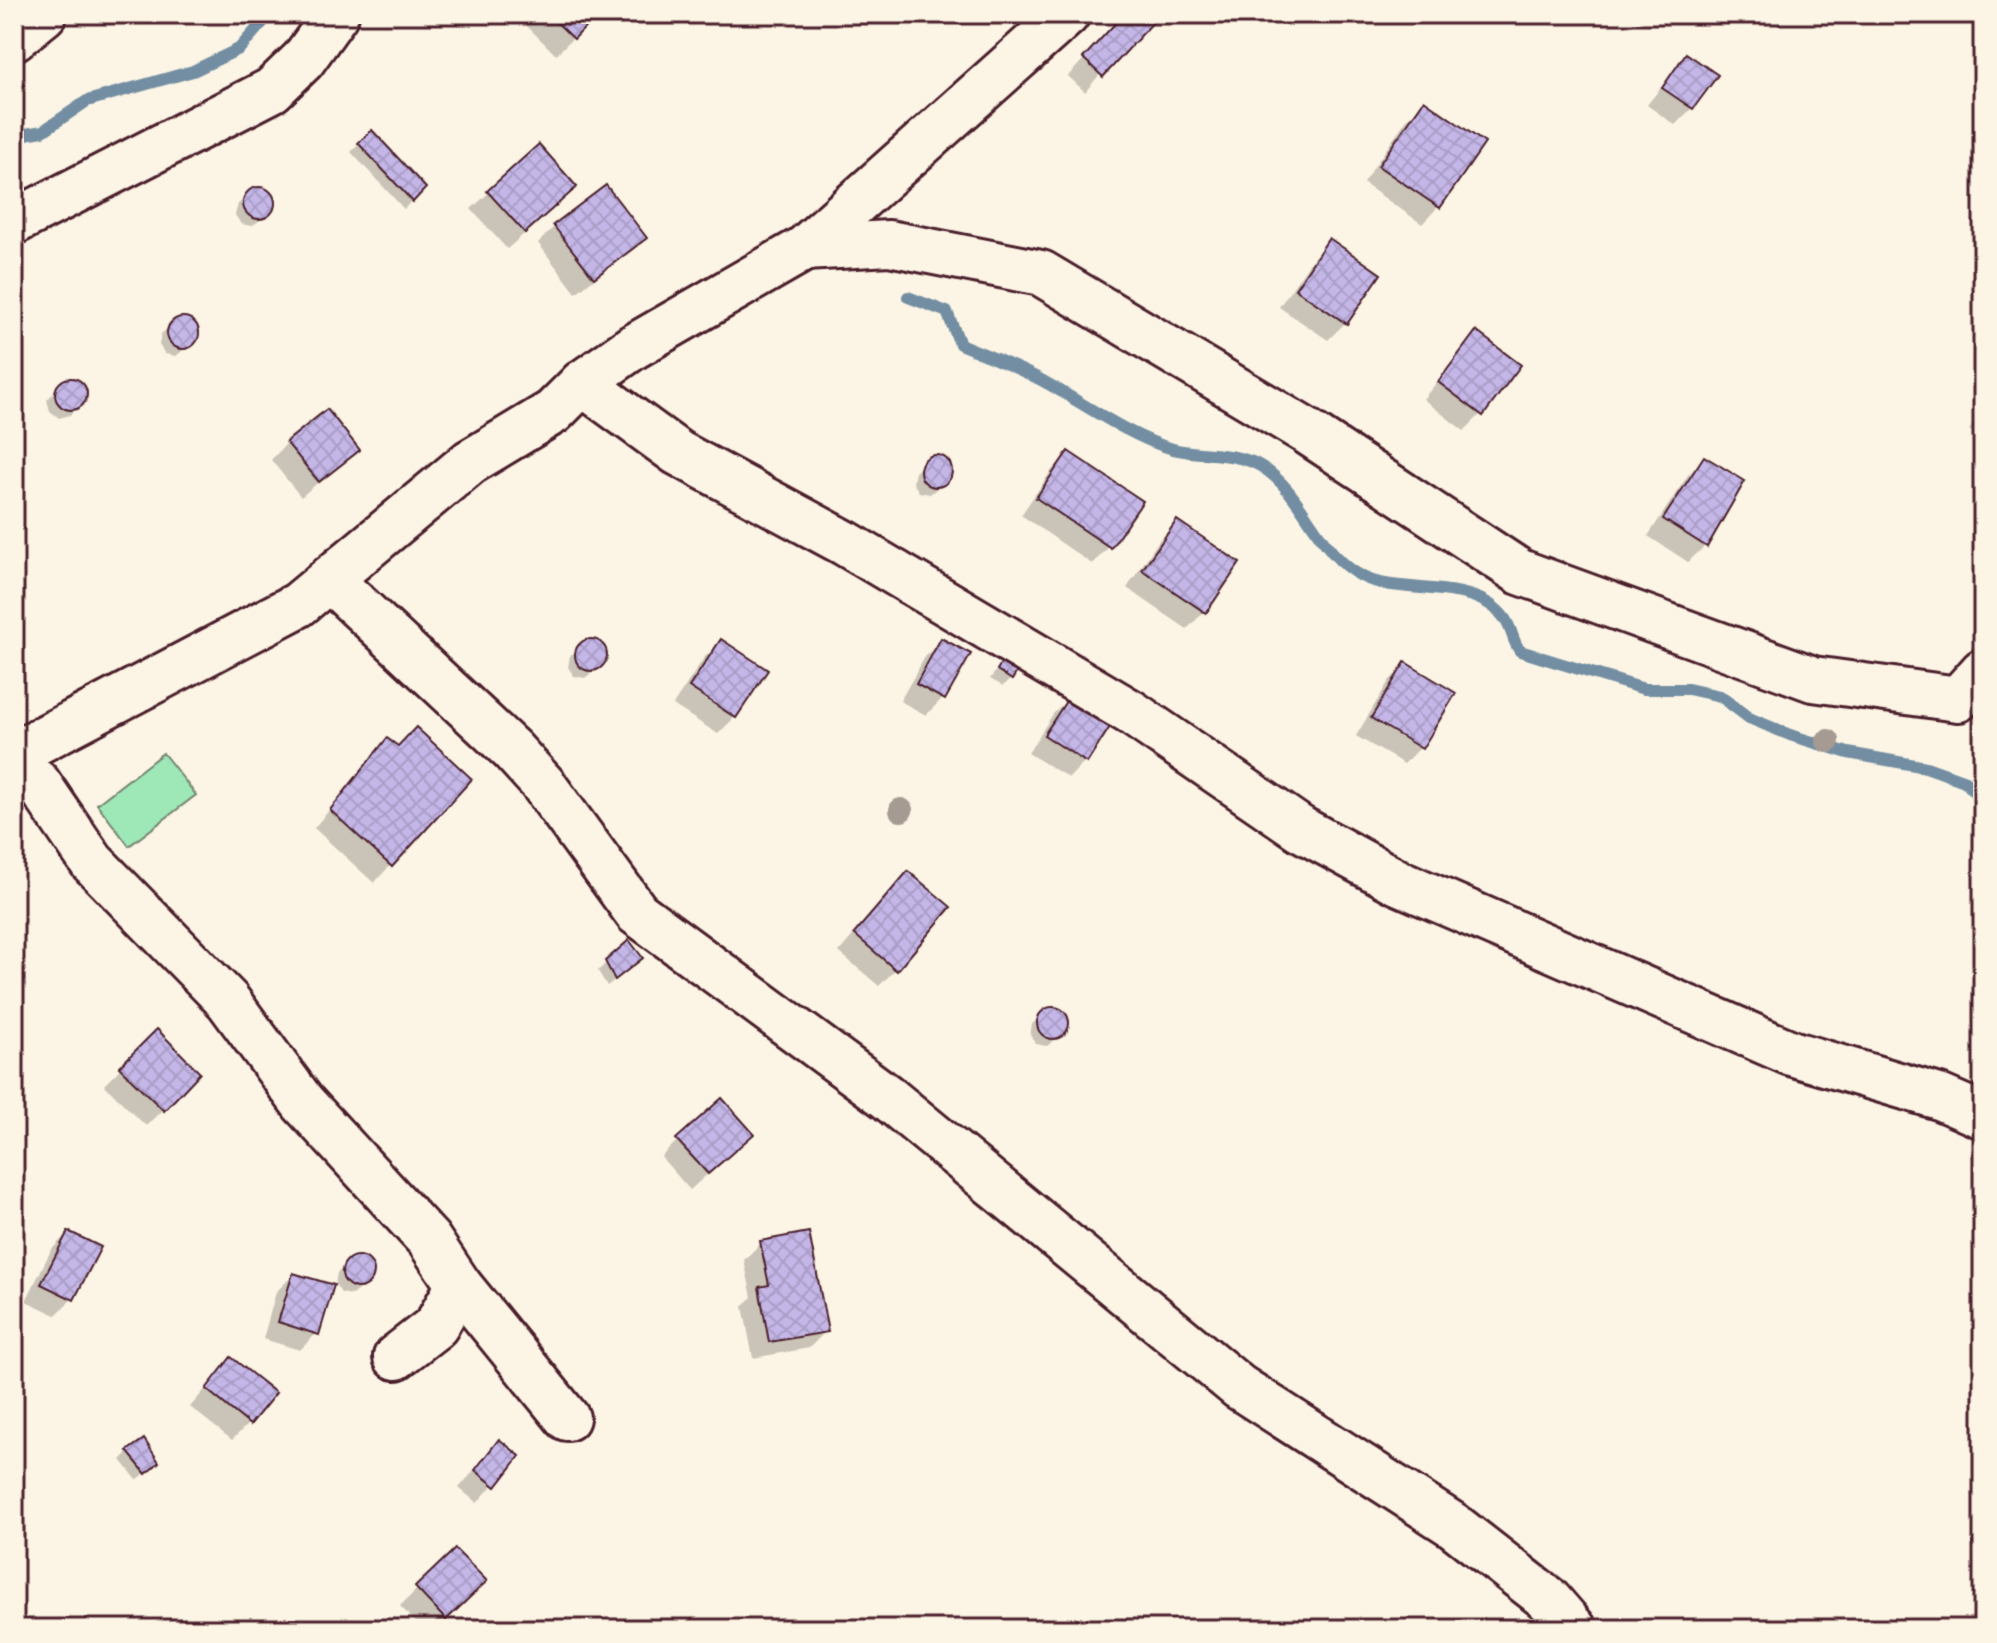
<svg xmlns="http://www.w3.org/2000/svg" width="1997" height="1643" font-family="Dekko,sans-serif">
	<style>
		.garden { fill: #9ee8b7; stroke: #748471; stroke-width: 2 }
		.shadow { fill: #0003 }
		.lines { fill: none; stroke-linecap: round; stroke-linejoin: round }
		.stream { stroke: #738ea2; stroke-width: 12 }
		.building { fill: url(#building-cross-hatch); stroke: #4a1f2b; stroke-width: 2 }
		.minor-casing { stroke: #4a1f2b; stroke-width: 50 }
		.minor { stroke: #fcf5e5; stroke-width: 44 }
		.tree { fill: #a69b92 }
	</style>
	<defs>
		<pattern id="building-cross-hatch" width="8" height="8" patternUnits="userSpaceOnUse" patternTransform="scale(2)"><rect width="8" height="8" fill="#c4b7e8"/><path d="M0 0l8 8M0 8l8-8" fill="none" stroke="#aa9dc7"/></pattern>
	</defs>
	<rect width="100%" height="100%" fill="#fcf5e5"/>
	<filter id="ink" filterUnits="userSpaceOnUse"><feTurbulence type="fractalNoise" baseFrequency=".0125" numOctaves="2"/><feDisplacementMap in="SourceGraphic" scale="16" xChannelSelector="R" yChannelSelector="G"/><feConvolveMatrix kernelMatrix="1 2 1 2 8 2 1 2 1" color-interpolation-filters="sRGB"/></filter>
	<g filter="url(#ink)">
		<polygon class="garden" points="163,753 196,795 129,846 97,804"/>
		<g class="shadow">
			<polygon points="515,14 596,14 556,55"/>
			<polygon points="1126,14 1151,14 1085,92 1068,76"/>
			<polygon points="1686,56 1692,108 1675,125 1647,105"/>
			<polygon points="1424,103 1482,143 1438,207 1422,224 1363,183 1407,119"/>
			<polygon points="371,133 424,188 404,209 351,152"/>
			<polygon points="539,147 558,204 507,249 471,209"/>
			<polygon points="256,189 267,191 273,201 271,212 252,226 241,224 235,215 238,204"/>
			<polygon points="554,227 644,238 576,293 538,243"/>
			<polygon points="1330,241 1378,275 1345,323 1328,340 1279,307 1313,258"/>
			<polygon points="180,318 191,320 197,330 194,341 176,356 165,354 159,345 161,334"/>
			<polygon points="1477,334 1481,414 1464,431 1423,399"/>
			<polygon points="74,380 83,386 85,397 70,415 59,418 50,411 47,400 63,382"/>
			<polygon points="1983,411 1983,439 1969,430"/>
			<polygon points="287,443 357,449 301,497 271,460"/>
			<polygon points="1068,454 1140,502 1109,547 1092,564 1021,515 1052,470"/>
			<polygon points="933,456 944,459 950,468 948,479 930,494 919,492 913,483 915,472"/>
			<polygon points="1705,458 1742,482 1705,546 1688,562 1648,536 1688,475"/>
			<polygon points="1177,522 1237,563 1204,612 1187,629 1127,588 1160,539"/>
			<polygon points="942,640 943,698 926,715 900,701 925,657"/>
			<polygon points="588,641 599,643 605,652 603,663 585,678 574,676 568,667 570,656"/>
			<polygon points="721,641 735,717 718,734 673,705 704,658"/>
			<polygon points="1008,655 1011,679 1003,686 990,679"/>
			<polygon points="1406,664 1421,747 1404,764 1356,736 1389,681"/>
			<polygon points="1070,697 1085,761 1069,778 1028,753 1053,714"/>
			<polygon points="388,741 469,779 374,883 314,828"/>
			<polygon points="892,890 896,969 879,986 839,952"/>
			<polygon points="606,963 632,966 607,986 598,971"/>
			<polygon points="1050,1009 1061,1011 1068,1020 1065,1031 1047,1046 1036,1044 1030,1035 1032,1024"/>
			<polygon points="157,1032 163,1109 146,1126 104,1085"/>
			<polygon points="678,1140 734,1150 690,1190 661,1157"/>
			<polygon points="68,1233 73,1298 56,1315 26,1301 51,1250"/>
			<polygon points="761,1243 826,1331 809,1348 753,1358 743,1306 752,1297 744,1260"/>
			<polygon points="355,1258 366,1260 372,1269 370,1280 352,1295 341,1293 335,1284 337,1273"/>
			<polygon points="293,1275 317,1333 300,1350 263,1339 276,1292"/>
			<polygon points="231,1360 249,1423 232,1440 190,1407"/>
			<polygon points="499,1442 518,1456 477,1503 459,1488"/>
			<polygon points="129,1452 149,1470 137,1480 121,1460"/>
			<polygon points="455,1552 467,1598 434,1629 422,1629 400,1606"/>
		</g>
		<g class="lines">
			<g class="stream">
				<polyline points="14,136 43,131 87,101 193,71 239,49 270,14"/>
				<path d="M908 297 947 312 960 344C988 356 1017 367 1043 381 1083 403 1130 437 1173 449 1200 456 1237 451 1262 467 1305 494 1317 554 1363 577 1400 596 1476 577 1505 619 1512 629 1512 640 1520 651L1644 689H1688L1720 696 1749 718 1790 735 1848 753 1926 767 1965 781 1983 802"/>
			</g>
		</g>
		<g class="building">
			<polygon points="548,14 598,14 574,39"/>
			<polygon points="1124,14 1154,14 1158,17 1103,77 1083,58"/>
			<polygon points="1686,53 1718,75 1693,109 1662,88"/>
			<polygon points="1424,100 1485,143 1440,208 1378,166"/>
			<polygon points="372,130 426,188 413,202 358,143"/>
			<polygon points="539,144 577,187 525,233 487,191"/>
			<polygon points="606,185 647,238 594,278 553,225"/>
			<circle cx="259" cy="203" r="16"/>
			<polygon points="1329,238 1381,274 1347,324 1295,289"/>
			<circle cx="183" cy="333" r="16"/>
			<polygon points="1476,331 1521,365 1483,416 1438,382"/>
			<circle cx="71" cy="394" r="16"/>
			<polygon points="327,409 360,450 319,482 286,442"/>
			<polygon points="1068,451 1143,501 1111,548 1036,498"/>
			<circle cx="936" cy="471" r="16"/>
			<polygon points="1704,456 1745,481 1707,547 1663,519"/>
			<polygon points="1177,520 1240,563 1206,613 1142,570"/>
			<polygon points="941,638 971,654 945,700 916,684"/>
			<circle cx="591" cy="655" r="16"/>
			<polygon points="721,639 768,670 736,718 689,687"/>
			<polygon points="1008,652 1022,663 1012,680 997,670"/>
			<polygon points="1405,662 1456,693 1422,749 1371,718"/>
			<polygon points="1070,695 1113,722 1087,763 1044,735"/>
			<polygon points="416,727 472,779 392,867 330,810 387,738 398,746"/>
			<polygon points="908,871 951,907 897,971 854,934"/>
			<polygon points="629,940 643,958 615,980 605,961"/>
			<circle cx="1053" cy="1023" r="16"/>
			<polygon points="157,1029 200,1073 164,1111 119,1067"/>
			<polygon points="722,1098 754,1134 708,1174 676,1139"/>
			<polygon points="68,1231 101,1247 74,1300 41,1284"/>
			<polygon points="809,1232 828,1332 769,1342 759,1287 769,1285 760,1241"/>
			<circle cx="358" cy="1272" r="16"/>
			<polygon points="293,1273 334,1285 319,1335 278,1322"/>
			<polygon points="231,1357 276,1393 250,1425 206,1389"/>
			<polygon points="144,1439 159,1462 146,1474 127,1451"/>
			<polygon points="499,1439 520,1456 496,1487 475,1470"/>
			<polygon points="455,1549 487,1581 446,1620 415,1587"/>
		</g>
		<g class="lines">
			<defs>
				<g id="minor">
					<polyline points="14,38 44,14"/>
					<polyline points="14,222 272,90 303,60 336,14"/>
					<polyline points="805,248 889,243 1041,273 1306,431 1520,572 1813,679 1958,699 1983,671"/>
					<polyline points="582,383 678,453 845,543 1132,713 1301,829 1398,882 1791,1053 1939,1097 1983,1116"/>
					<polyline points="329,579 512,750 543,784 637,913 887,1097 1239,1387 1453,1525 1548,1599 1574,1629"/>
					<polyline points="14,754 298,605 470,462 553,412 582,383 633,347 805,248 1067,14"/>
					<polyline points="14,765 38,783 92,862 228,1001 303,1103 429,1240 459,1285 436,1326 396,1357"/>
					<polyline points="459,1285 567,1418"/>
				</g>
			</defs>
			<use href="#minor" class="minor-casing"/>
			<use href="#minor" class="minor"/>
		</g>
		<g class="tree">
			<circle cx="1828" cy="741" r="12"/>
			<circle cx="901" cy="810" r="12"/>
		</g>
	</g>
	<rect width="1997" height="1643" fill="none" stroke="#fcf5e5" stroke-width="48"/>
	<rect x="24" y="24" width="1949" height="1595" fill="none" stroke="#4a1f2b" stroke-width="3" filter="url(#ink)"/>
</svg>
